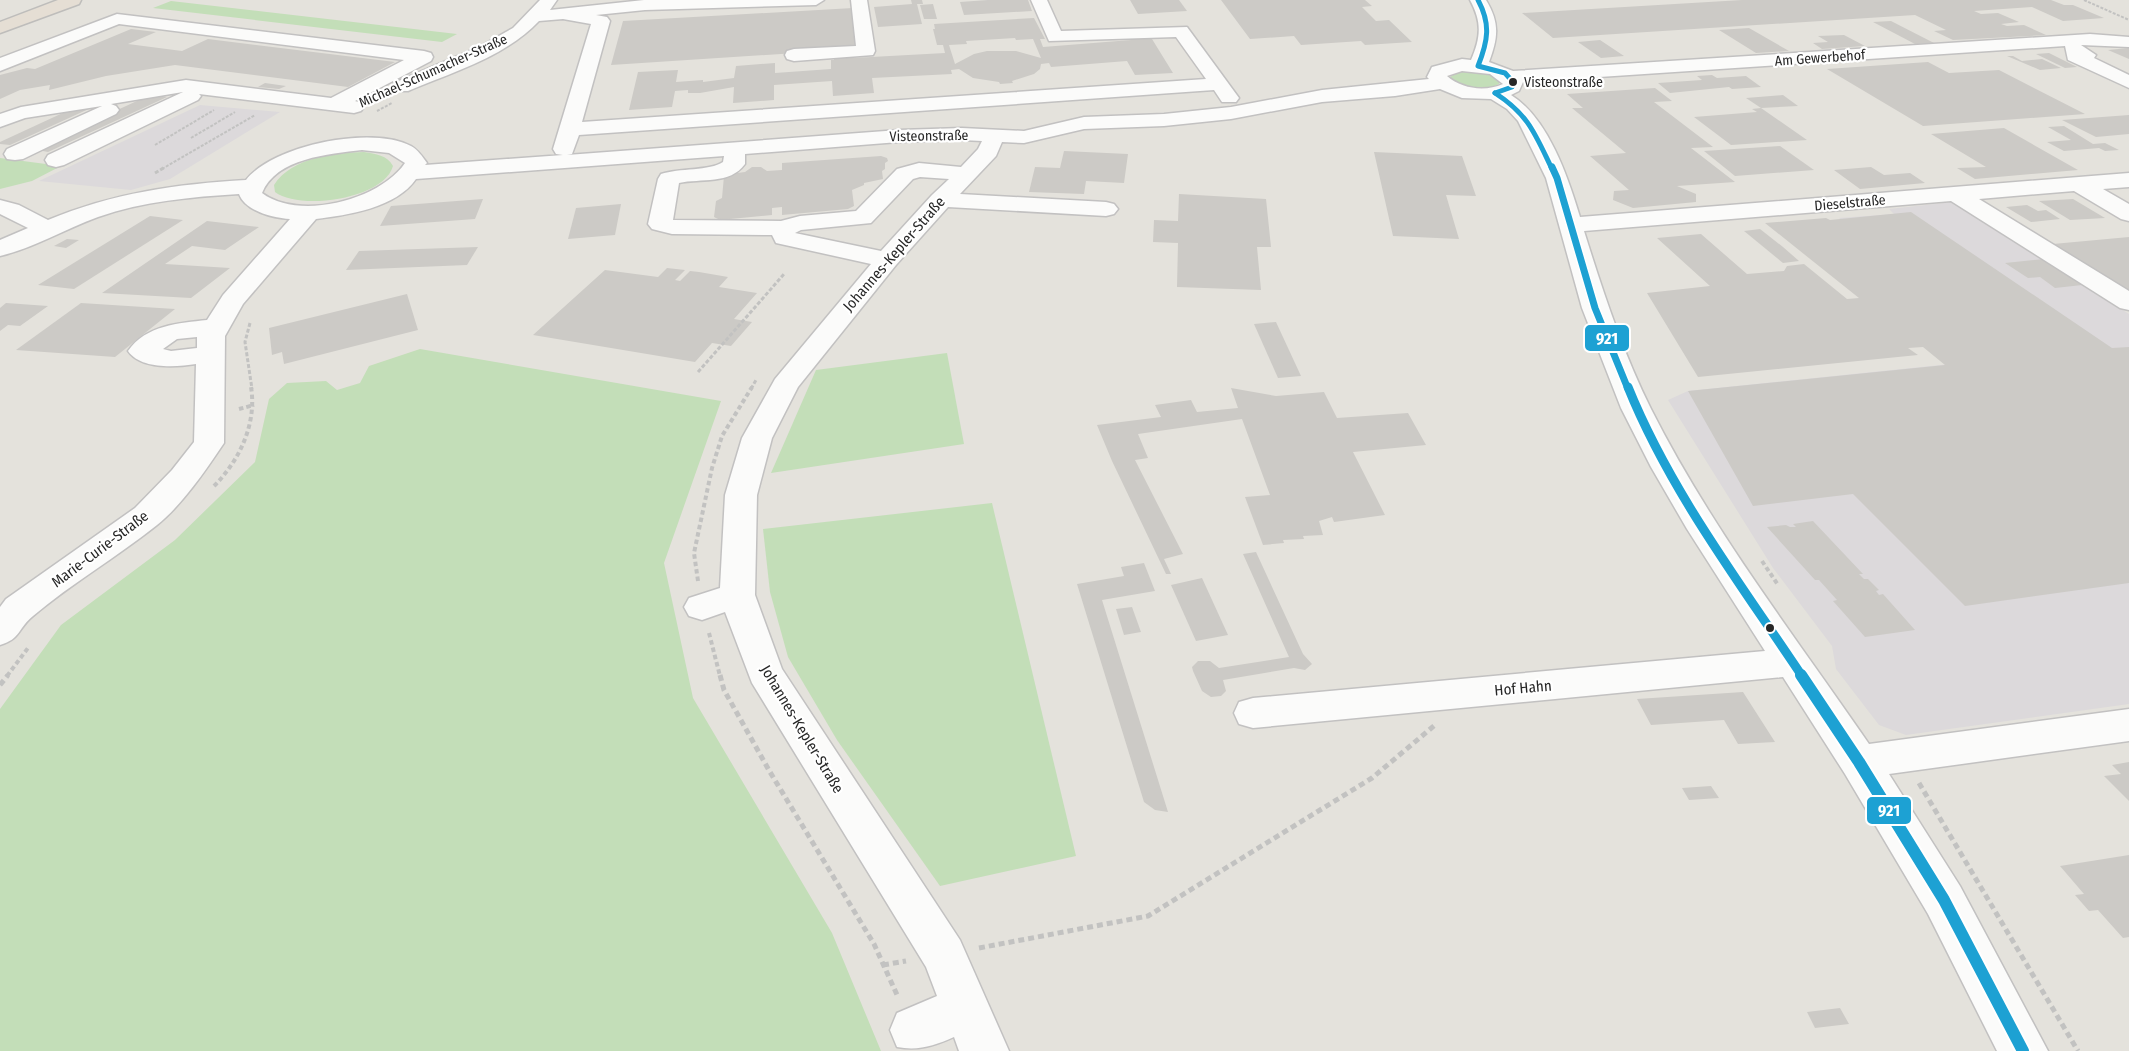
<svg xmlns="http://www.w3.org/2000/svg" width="2129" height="1051" font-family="'Fira Sans Condensed',sans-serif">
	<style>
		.industrial { fill: #dcd9db }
		.green { fill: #c3deb8 }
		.building { fill: #cccac6; fill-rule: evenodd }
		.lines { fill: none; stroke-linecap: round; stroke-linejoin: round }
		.minor-casing { stroke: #c2c1c1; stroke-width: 3 }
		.highway-casing { stroke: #bebdbb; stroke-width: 3 }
		.path-far3 { stroke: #c2c2c1; stroke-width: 2; stroke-dasharray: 3 1.5; stroke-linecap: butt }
		.path-far2 { stroke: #c2c2c1; stroke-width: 3; stroke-dasharray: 4 2; stroke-linecap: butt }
		.path-far1 { stroke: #c2c2c1; stroke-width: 4; stroke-dasharray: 4.5 3; stroke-linecap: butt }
		.path { stroke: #c2c2c1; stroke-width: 5; stroke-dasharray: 6 4; stroke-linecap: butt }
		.minor { fill: #fbfbfa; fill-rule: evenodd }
		.highway { fill: #e5ded4; fill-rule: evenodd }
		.bus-1-far3-casing { stroke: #fff; stroke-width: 8 }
		.bus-1-far2-casing { stroke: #fff; stroke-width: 10 }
		.bus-1-far1-casing { stroke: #fff; stroke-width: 14 }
		.bus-1-casing { stroke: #fff; stroke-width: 16 }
		.bus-1-far3 { stroke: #1da1d3; stroke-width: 5 }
		.bus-1-far2 { stroke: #1da1d3; stroke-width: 7 }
		.bus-1-far1 { stroke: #1da1d3; stroke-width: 9 }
		.bus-1 { stroke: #1da1d3; stroke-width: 12 }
		.bus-dot { fill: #272727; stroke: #fff; stroke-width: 2 }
		.labels { text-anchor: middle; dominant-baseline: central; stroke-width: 4.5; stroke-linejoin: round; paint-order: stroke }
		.far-street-label { font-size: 14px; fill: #272727; stroke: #fff }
		.bus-label { font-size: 14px; fill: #272727; stroke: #fff; text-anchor: start }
		.street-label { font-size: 15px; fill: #272727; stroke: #fff }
		.line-badge { stroke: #fff; stroke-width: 2 }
		.badge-label { font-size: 16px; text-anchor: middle; font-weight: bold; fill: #fff }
	</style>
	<rect width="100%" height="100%" fill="#e4e2dc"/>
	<g class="industrial">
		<polygon points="200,105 280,112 170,179 131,190 39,181"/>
		<polygon points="1953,202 2129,314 2129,704 1906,735 1879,725 1836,669 1832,646 1773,568 1668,400 1688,391 2028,356 1839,218 1894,214 1889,209"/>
	</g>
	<g class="green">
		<polygon points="171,1 457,34 442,42 153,8"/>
		<path d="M1460 71C1474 72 1489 70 1500 81L1499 84C1485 92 1461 90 1450 77Z"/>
		<path d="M364 152C376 154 387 155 393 166 384 199 300 211 275 192L274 185C292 157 334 153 364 152Z"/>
		<polygon points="0,158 61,166 32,181 0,189"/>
		<polygon points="420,349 721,401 664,563 693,698 832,933 881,1051 0,1051 0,709 61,625 175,540 255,462 269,399 287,383 326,381 337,390 360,383 369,366"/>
		<polygon points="947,353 964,444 771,473 816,370"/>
		<polygon points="992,503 1076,856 940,886 837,740 788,657 770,592 763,529"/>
	</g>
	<g class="building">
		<polygon points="911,0 922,0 923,4 917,4 922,24 878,27 874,7 912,4"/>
		<polygon points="988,0 1028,0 1032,11 964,15 960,2"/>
		<polygon points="1130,0 1179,0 1187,11 1138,14"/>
		<polygon points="1221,0 1365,0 1372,6 1362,7 1376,21 1389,20 1412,42 1365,45 1361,41 1301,45 1294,36 1250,39"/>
		<polygon points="1742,0 2051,0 2064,5 2073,5 2104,18 2063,21 2032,7 1974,11 1981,14 1998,13 2019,22 2001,24 2007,26 2024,25 2046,35 1953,40 1934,31 1946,30 1915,15 1553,38 1522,13"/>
		<polygon points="933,4 937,19 924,19 920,5"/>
		<polygon points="853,8 858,49 611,65 623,21"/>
		<path d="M1034 18 1045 39H1040L1043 47 1131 40 1130 38 1147 37 1152 39 1173 73 1135 75 1127 61 1051 67 1049 63 1041 64 1040 69 1034 74 1012 81 1013 83 1000 84 999 82 973 78 959 69 951 70 952 74 872 78 874 93 833 96 832 81 774 85V100L733 103 734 87 700 93H688V90L675 91 672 107 629 110 638 72 678 70 676 82 703 80V82L734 78 736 66 775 63V73L831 69V60H834V57L852 56 853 58 945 53 943 45H937L933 29H935L934 24ZM1015 38 1016 40 1033 39 1041 58 1016 51H987L974 54 955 64 949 45 967 44 966 41Z"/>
		<polygon points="1891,21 1934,43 1915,44 1873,22"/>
		<polygon points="1749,28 1789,51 1756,53 1719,30"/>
		<polygon points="131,29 156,32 128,44 182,51 208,39 395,62 348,87 175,65 106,76 49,90 50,85 20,90 0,99 0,75 27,68 35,69"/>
		<polygon points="1844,35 1865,46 1822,49 1813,43 1828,42 1818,36"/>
		<polygon points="1600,40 1624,56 1601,58 1578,42"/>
		<polygon points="2129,48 2129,59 2108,50"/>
		<polygon points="2049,53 2077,67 2065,68 2036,54"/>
		<polygon points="2007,56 2013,56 2022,61 2042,59 2061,68 2040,70"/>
		<polygon points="1928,62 1949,73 1999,70 2085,114 1923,126 1827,69"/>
		<polygon points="1712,75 1717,78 1746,76 1761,87 1732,89 1729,87 1670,93 1658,83 1702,80 1697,76"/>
		<polygon points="265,83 286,86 279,89 258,87"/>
		<polygon points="1655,88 1672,101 1654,102 1713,147 1691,148 1735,182 1677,186 1696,194 1696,202 1633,208 1613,200 1614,191 1629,190 1590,156 1626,153 1572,108 1583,108 1567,94"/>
		<polygon points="152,94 167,97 48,152 33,149"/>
		<polygon points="1783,95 1798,106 1761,108 1746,98"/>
		<polygon points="80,105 93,107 10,145 0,144 0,142"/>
		<polygon points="1761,108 1807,140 1731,145 1694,117 1757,112 1752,109"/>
		<polygon points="2129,115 2129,134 2096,137 2062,120"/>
		<polygon points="2064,126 2093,144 2105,143 2119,150 2105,151 2099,148 2064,151 2047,142 2071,140 2048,127"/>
		<polygon points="2004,128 2078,170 1975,179 1957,168 1986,167 1931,134"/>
		<polygon points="1780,146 1814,170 1735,176 1704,151"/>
		<polygon points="1064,151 1128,154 1124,183 1086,181 1084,194 1029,192 1035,167 1060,168"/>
		<polygon points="1374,152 1462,156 1476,196 1446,195 1459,239 1393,236"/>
		<polygon points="881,156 887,158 888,161 885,163 885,169 882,171 883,179 864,183 864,185 852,190 854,206 848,209 782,215 782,207 772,208 772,215 720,220 714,217 716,201 722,198 724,176 730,174 745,172 752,167 761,167 767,171 782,170 782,163"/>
		<polygon points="1871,167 1884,175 1910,173 1925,183 1860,189 1834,170"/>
		<polygon points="1179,194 1266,199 1271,247 1257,247 1261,290 1177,287 1178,243 1153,242 1154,220 1178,221"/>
		<polygon points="483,199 475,219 380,226 391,206"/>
		<polygon points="2073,199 2105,218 2070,220 2039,201"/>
		<polygon points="621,204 615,235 568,239 576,208"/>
		<polygon points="2027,205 2038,211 2046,210 2060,219 2031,222 2006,207"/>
		<polygon points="1911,212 2112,348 2129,347 2129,583 1965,606 1853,494 1753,506 1688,391 1945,365 1923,347 1908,348 1918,355 1698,377 1647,293 1710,286 1657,238 1701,234 1747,274 1784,271 1787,266 1804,264 1847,299 1859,298 1765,223 1826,218 1830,220"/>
		<polygon points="150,216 183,220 74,289 38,285"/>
		<polygon points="207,221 259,227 225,250 192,246 165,264 230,268 191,298 102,293"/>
		<polygon points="1760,229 1783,247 1799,261 1783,263 1744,231"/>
		<polygon points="2129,237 2129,292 2053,244"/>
		<polygon points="67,239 79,240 66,248 54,246"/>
		<polygon points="478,247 467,265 346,270 359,251"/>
		<polygon points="2044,259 2067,274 2065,274 2082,285 2055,288 2040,277 2028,278 2005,263"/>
		<polygon points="667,268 685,270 675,280 680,281 690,271 699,272 728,277 719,287 757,293 734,319 752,322 731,346 712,343 695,362 533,335 605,270 658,277"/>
		<polygon points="407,294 418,330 284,364 282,352 272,355 269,328"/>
		<polygon points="6,303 48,306 20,326 8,325 0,331 0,308"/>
		<polygon points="81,303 175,309 115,357 16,350"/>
		<polygon points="1276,322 1301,376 1278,378 1254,324"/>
		<polygon points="1231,388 1276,396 1324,392 1337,418 1408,413 1426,445 1353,452 1385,515 1334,522 1332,517 1319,521 1323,535 1303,536 1304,539 1283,540 1284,543 1263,545 1245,497 1270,495 1242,419 1138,434 1148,458 1135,460 1183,554 1164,559 1171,574 1166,574 1112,461 1097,425 1161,417 1155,405 1191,400 1197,412 1238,408"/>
		<polygon points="1813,521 1863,574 1859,574 1864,579 1868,579 1879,590 1876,591 1879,595 1883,594 1915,630 1865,637 1833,601 1837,600 1819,580 1815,580 1767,527 1786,525 1790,527 1796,527 1793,524"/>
		<polygon points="1256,552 1303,654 1312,664 1305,670 1294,668 1223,680 1226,691 1221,696 1211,697 1202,691 1193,671 1192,667 1198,661 1210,661 1219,668 1289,657 1243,554"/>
		<polygon points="1144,563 1155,591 1102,600 1168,812 1155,810 1144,802 1077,584 1124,576 1121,567"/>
		<polygon points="1202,578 1228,635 1196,641 1171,585"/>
		<polygon points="1132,607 1141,632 1124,635 1116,609"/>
		<polygon points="1743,692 1775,742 1738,744 1724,720 1651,725 1637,699"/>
		<polygon points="2129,762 2129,801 2104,776 2121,774 2112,765"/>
		<polygon points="1711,786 1719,798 1689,800 1682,788"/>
		<polygon points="2129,855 2129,937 2123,938 2098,910 2089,911 2075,895 2084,894 2060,866"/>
		<polygon points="1840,1008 1849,1024 1815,1028 1807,1012"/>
	</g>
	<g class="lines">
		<defs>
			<g id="minor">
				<path d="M540 0H557L550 10 644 0H824L816 5 645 10 596 15 607 17 610 21 582 122 1206 79 1176 37 1049 41 1031 0H1047L1061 31 1187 27 1239 98 1236 102H1222L1214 90 579 135 572 154 567 155 899 130 962 128 1024 131 1084 117 1164 114 1231 107 1322 90 1429 79 1427 77 1432 67 1462 59 1471 60C1481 37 1482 22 1470 0H1486C1500 23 1498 38 1489 62L1513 71 2090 34 2129 37V47L2081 45 2096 55 2094 58 2129 75V88L2068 60 2065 46 1523 82 1519 91 1511 95C1548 118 1568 177 1580 217L2129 173V187L2103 189 2129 204V221L2121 219 2074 191 1979 199 2129 291V310L2120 308 1951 201 1584 231C1603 292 1623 353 1651 409 1711 528 1794 635 1869 744L2129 709V741L1889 774 1960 886 2048 1051H1997L1928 914 1845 774 1783 677 1253 728 1239 724 1234 713 1239 702 1253 698 1765 651 1687 529 1651 467 1621 408 1582 308 1546 178 1518 121 1507 109 1491 99 1462 98 1440 89 1395 96 1322 102 1231 119 1164 126 1084 129 1024 143 1002 142 996 156 960 194 1106 202 1114 204 1118 209 1114 214 1106 216 948 207 896 265 798 387 772 438 757 495 755 595 782 669 960 940 1009 1051H959L954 1037C934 1046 918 1051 897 1047L890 1030 897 1013 937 996 926 967 752 683 725 612 702 620 689 616 684 607 689 598 720 588 725 495 742 438 775 379 871 264 776 243 772 235 672 234 652 229 648 224 658 179 661 174C679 168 710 171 723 162L724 156 416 179C396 208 348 215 316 219L243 304 225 336 224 443C206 470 182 505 157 525 117 557 72 583 33 616 18 628 21 639 0 645V607L6 599 135 508 172 470 194 442 196 364C177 367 141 370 128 351 146 325 179 323 207 320L223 295 290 219C273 218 245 211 239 194 191 197 144 201 98 217 65 229 34 248 0 256V240L28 228 0 214V200L19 205 48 220C112 193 177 184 246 180 273 145 372 125 411 146 418 150 422 156 427 163L425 165 563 155 556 154 553 149 591 24 563 19 539 21C505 57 453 72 408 91H394L391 87 394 83 479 47 513 28ZM1462 71 1490 74 1503 84C1485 92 1462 89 1447 76ZM962 140 982 141 978 149 961 167 919 163 897 169 856 211 800 216 781 221 673 220 679 183C701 178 730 185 745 164V154L899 142ZM362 150 389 153 405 163C380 200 299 221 262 193 276 158 329 154 362 150ZM920 177 949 179 932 195 881 251 795 233 801 230 871 223 913 179ZM197 337V348L171 351 163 349 177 339Z"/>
				<polygon points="851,0 867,0 875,51 873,55 794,61 787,59 785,55 787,51 794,49 856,46"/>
				<polygon points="117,14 424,51 431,53 433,57 431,61 355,101 361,103 364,107 361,111 354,113 199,94 201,96 198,100 64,165 56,167 48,165 45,160 48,155 183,92 111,104 116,106 119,110 116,114 23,159 15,160 7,159 4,154 7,149 102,106 25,118 0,127 0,114 21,107 186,80 331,98 404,60 119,24 0,71 0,58"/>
			</g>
			<polygon id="highway" points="58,0 81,0 79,4 0,33 0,22"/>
		</defs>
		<use href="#minor" class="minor-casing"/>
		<use href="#highway" class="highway-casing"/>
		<g class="path-far3">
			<polyline points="2084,0 2129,20"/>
			<polyline points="377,111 392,103"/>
			<polyline points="191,138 235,112"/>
			<polyline points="155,145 214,110"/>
			<polyline points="162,169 255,115"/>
		</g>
		<g class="path-far2">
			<polyline points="155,173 165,167"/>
			<polyline points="250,323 245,342 252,389"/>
			<polyline points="698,372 785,273"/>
			<polyline points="751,389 756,380"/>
		</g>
		<g class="path-far1">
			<polyline points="239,409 254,405"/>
			<path d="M214 486C240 460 257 423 251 387"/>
			<polyline points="1762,561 1778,585"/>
			<polyline points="698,581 694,553 712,468 722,436 752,387"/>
			<polyline points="709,633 720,676"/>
			<polyline points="7,676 28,648"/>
		</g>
		<g class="path">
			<polyline points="720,675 724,690 770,772 874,944 898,997"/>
			<polyline points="0,685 8,675"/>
			<polyline points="1919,783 2078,1051"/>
			<polyline points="979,948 1148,916 1372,778 1435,725"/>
			<polyline points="883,965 906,961"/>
		</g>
		<use href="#minor" class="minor"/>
		<use href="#highway" class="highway"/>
		<defs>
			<g id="bus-1-far3">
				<path d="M1478 0C1491 24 1488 41 1478 66L1505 73 1513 82 1512 87 1495 93"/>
				<path d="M1495 93C1529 115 1535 134 1552 169"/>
			</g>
			<polyline id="bus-1-far2" points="1552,167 1557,178 1595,308 1628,389"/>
			<path id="bus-1-far1" d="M1628 387C1670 491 1740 583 1802 676"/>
			<polyline id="bus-1" points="1801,675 1859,762 1944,900 2023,1051"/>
		</defs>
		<use href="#bus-1-far3" class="bus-1-far3-casing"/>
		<use href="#bus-1-far2" class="bus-1-far2-casing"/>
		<use href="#bus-1-far1" class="bus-1-far1-casing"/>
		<use href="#bus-1" class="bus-1-casing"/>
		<use href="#bus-1-far3" class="bus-1-far3"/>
		<use href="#bus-1-far2" class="bus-1-far2"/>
		<use href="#bus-1-far1" class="bus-1-far1"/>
		<use href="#bus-1" class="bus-1"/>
	</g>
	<g class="bus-dot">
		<circle cx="1513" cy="82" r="5"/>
		<circle cx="1770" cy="628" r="5"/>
	</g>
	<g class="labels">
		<g class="far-street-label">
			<text transform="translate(1820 58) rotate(-4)">Am Gewerbehof</text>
			<text transform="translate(433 71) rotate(-24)">Michael-Schumacher-Straße</text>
			<text transform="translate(929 136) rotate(-1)">Visteonstraße</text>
			<text transform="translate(1850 203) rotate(-5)">Dieselstraße</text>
		</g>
		<g class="bus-label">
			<text x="1524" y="82">Visteonstraße</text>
		</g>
		<g class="street-label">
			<text transform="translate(894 254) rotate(-49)">Johannes-Kepler-Straße</text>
			<text transform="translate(100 549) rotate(-37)">Marie-Curie-Straße</text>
			<text transform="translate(1523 688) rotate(-5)">Hof Hahn</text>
			<text transform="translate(802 729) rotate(59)">Johannes-Kepler-Straße</text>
		</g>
	</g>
	<g class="line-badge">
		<rect x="1584" y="324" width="46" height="28" rx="6" fill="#1da1d3"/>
		<rect x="1866" y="796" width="46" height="29" rx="6" fill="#1da1d3"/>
	</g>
	<g class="badge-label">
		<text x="1607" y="344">921</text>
		<text x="1889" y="816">921</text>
	</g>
</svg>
